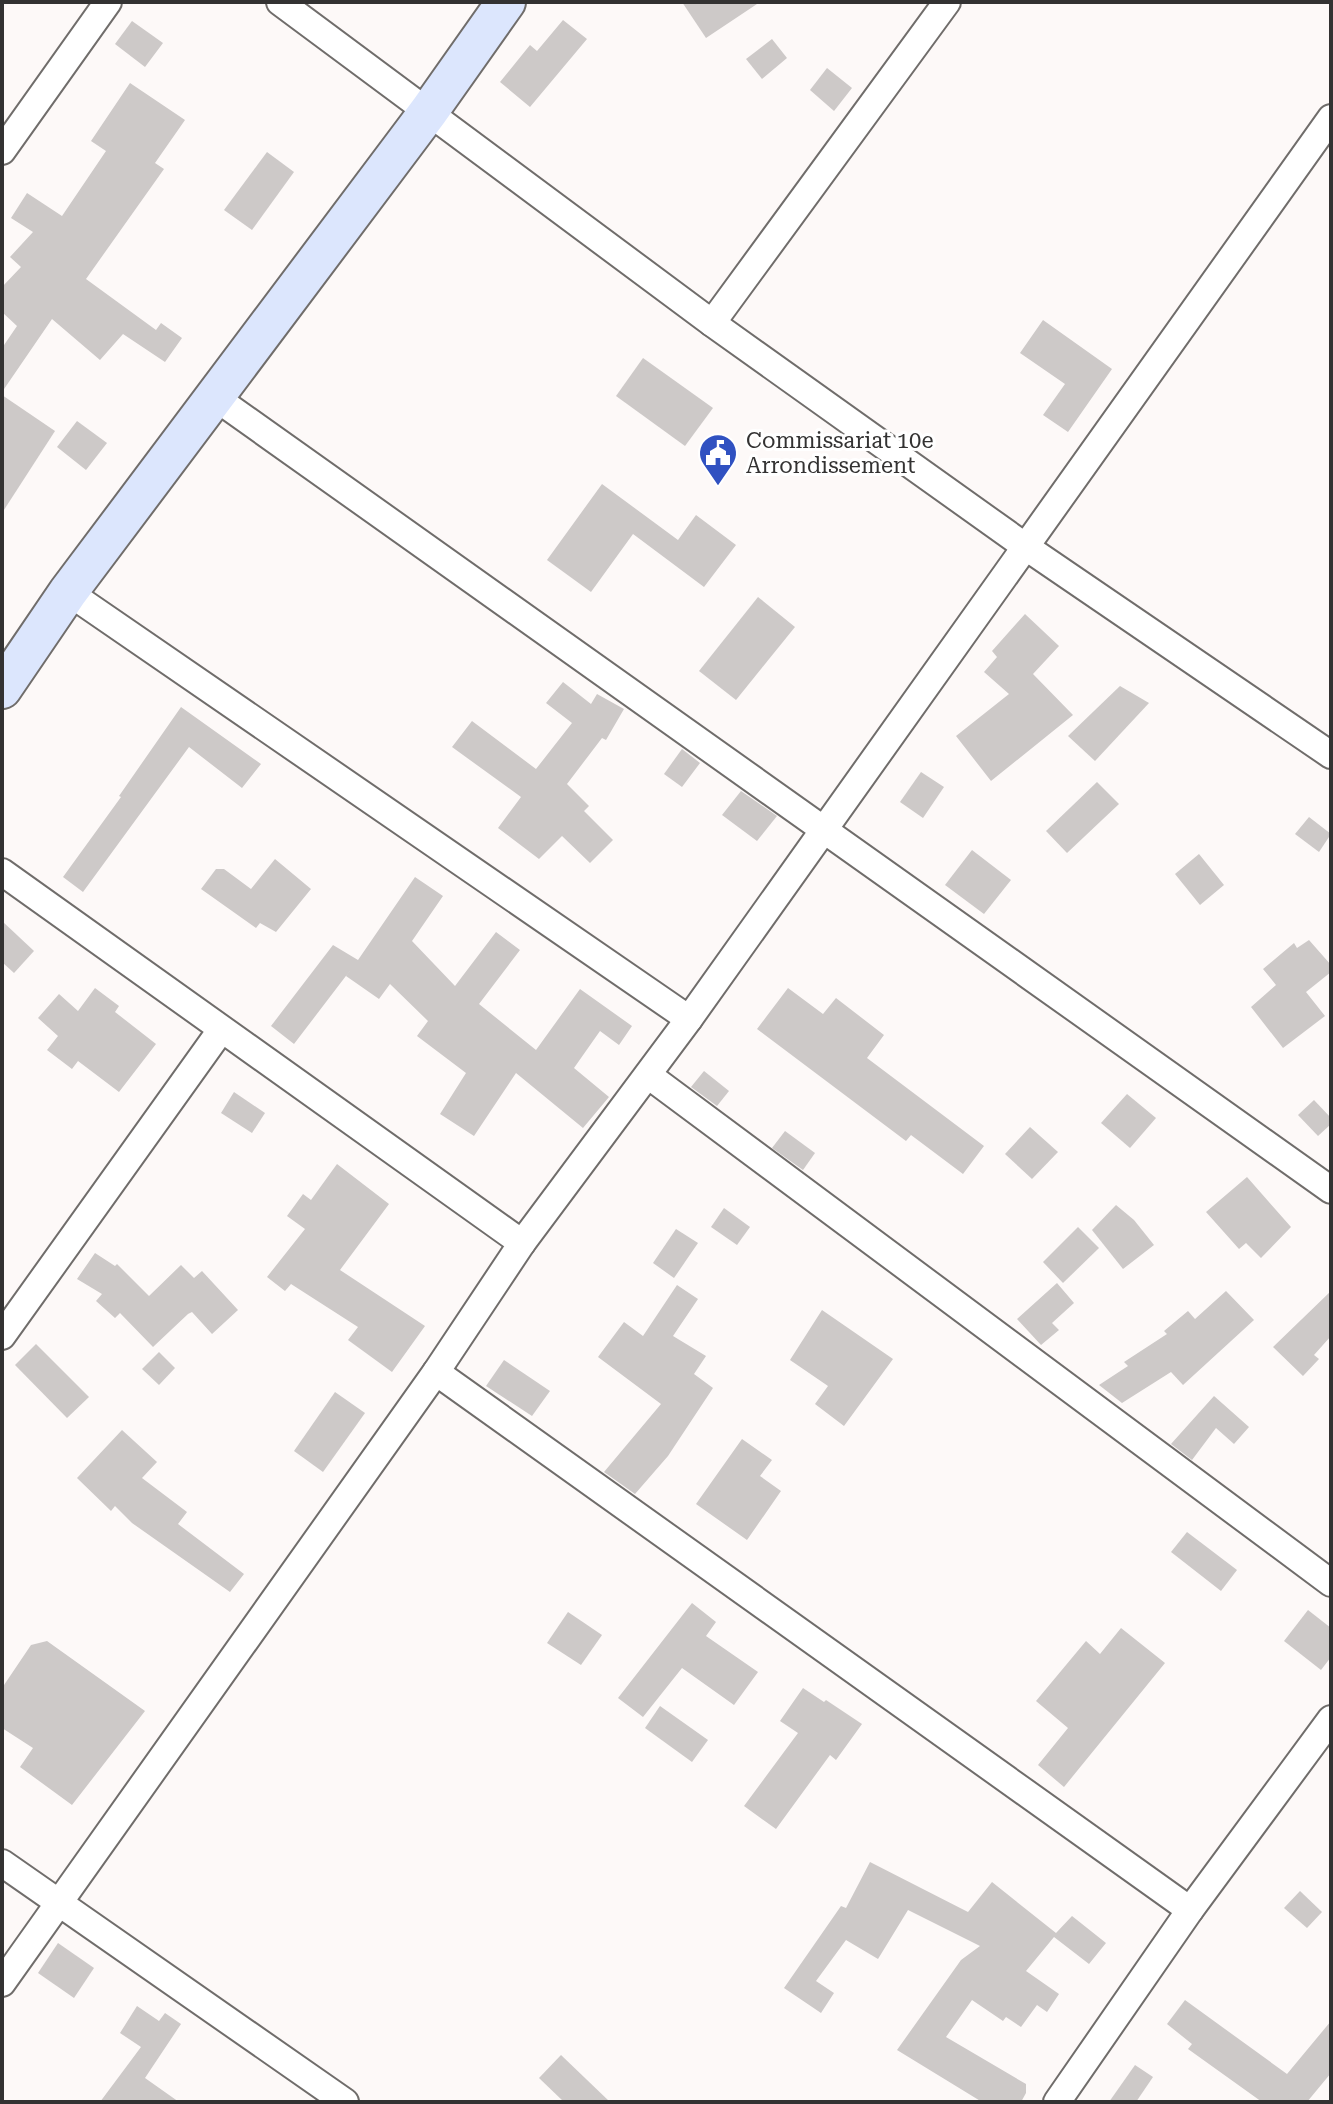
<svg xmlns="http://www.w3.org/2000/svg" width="1333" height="2104" font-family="'Roboto Serif',serif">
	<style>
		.building { fill: #cdc9c8 }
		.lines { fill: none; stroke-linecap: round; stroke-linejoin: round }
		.street-casing { stroke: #706d6b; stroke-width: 30 }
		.secondary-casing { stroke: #706d6b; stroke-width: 42 }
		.street { stroke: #fff; stroke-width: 26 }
		.secondary { stroke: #dce6fd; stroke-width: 38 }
		.labels { text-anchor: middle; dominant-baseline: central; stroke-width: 6; stroke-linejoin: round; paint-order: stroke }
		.poi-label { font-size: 22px; fill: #333232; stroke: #fff; text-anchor: start }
	</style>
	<rect width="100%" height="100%" fill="#fdf9f8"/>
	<g class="building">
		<polygon points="682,2 760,2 706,38"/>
		<polygon points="563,20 587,39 530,107 500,82 530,45 537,51"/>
		<polygon points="132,21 163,43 145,67 115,44"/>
		<polygon points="772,39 787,58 762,79 746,59"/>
		<polygon points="827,68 852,88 834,111 810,90"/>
		<polygon points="130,83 185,120 155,163 164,169 86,279 156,330 161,323 182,338 165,362 123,334 100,360 52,319 2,392 2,348 17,326 2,312 2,287 21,267 10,257 33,232 11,218 27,193 62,216 106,151 91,141"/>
		<polygon points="267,152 294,172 252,230 224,210"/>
		<polygon points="1043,320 1112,369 1068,432 1043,415 1065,384 1020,353"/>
		<polygon points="643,358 713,408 685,446 616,396"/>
		<polygon points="2,395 55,431 2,513"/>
		<polygon points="77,421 107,443 86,470 57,447"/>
		<polygon points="602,484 678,540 696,515 736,545 704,587 633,534 591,592 547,560"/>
		<polygon points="758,597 795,627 736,700 699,671"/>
		<polygon points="1025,614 1059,646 1033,674 1073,715 991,781 956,736 1009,694 984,672 997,657 992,651"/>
		<polygon points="563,682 591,704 597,694 624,709 606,740 602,738 567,784 589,806 584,811 613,840 590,863 562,836 539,859 498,828 521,797 452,747 472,721 536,769 572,723 546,703"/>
		<polygon points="1120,686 1149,703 1095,761 1068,736"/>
		<polygon points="181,707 261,764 242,788 189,747 83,892 63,877 121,797 119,796"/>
		<polygon points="682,749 700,763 682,787 664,774"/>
		<polygon points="921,772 944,787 923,818 900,802"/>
		<polygon points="1097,782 1119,804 1067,853 1046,831"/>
		<polygon points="741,791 777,816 757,841 722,815"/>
		<polygon points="1309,817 1331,834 1319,852 1295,834"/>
		<polygon points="972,850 1011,880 984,914 945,885"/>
		<polygon points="1199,854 1224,885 1200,905 1175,874"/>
		<polygon points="275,859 311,889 276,932 260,923 256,928 201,889 216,869 224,869 251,889"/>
		<polygon points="415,877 443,896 412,941 455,986 496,932 520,950 479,1004 536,1050 580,989 632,1026 619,1045 600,1031 574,1068 609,1097 583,1128 516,1073 474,1136 440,1114 466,1073 417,1036 428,1021 390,984 379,999 346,976 352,968 294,1044 271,1026 333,945 358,960"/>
		<polygon points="2,921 34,951 14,973 2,962"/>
		<polygon points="1309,940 1331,965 1331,972 1306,992 1325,1016 1283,1048 1251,1007 1276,985 1263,969 1294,943 1297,948"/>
		<polygon points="95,988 119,1006 115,1012 156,1044 119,1092 78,1061 72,1069 47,1050 58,1036 38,1018 59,994 78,1011"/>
		<polygon points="788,988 823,1014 836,998 884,1035 867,1058 984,1146 963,1174 911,1135 906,1141 757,1029"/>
		<polygon points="704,1071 729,1091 717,1106 691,1087"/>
		<polygon points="234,1092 265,1113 252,1133 221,1113"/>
		<polygon points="1127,1094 1156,1118 1130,1148 1101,1123"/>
		<polygon points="1314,1100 1331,1118 1331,1124 1318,1136 1298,1115"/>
		<polygon points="1030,1127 1058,1152 1032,1179 1005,1154"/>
		<polygon points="785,1131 815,1153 803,1170 772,1148"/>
		<polygon points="337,1164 389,1204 340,1270 425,1326 392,1372 348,1340 358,1327 291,1284 285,1291 267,1277 305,1229 287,1216 303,1194 311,1200"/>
		<polygon points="1247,1177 1291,1227 1261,1258 1246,1243 1239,1249 1206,1212"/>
		<polygon points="1116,1205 1134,1220 1154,1245 1123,1269 1092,1230"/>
		<polygon points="724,1208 750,1227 737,1245 711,1227"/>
		<polygon points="1078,1227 1099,1248 1063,1283 1043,1262"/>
		<polygon points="676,1229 698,1243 674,1278 653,1263"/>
		<polygon points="95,1253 115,1266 117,1264 149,1296 181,1265 194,1278 202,1271 238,1310 212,1334 192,1312 188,1314 153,1347 120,1313 115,1318 96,1301 102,1294 77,1279"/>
		<polygon points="1057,1283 1074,1303 1052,1323 1059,1330 1041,1345 1017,1319"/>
		<polygon points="677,1285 698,1299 673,1336 706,1356 694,1374 713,1388 668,1456 635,1494 604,1472 661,1404 598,1357 624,1322 643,1336"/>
		<polygon points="1226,1291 1254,1320 1183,1385 1171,1372 1122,1403 1099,1385 1128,1366 1124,1362 1167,1334 1164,1331 1188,1311 1195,1319"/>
		<polygon points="1331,1291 1331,1336 1314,1355 1319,1359 1303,1376 1273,1347"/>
		<polygon points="822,1310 893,1359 844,1426 815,1404 828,1386 790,1360"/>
		<polygon points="36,1344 89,1397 67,1418 15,1365"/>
		<polygon points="159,1352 175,1368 159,1385 142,1369"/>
		<polygon points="504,1360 550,1391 532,1416 486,1386"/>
		<polygon points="335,1392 365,1413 323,1472 294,1451"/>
		<polygon points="1214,1396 1249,1427 1234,1444 1216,1428 1192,1460 1171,1444"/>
		<polygon points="122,1430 157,1462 142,1478 187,1512 178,1524 244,1574 230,1592 132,1523 115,1506 111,1511 77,1478"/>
		<polygon points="742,1439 772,1460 760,1476 781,1491 747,1540 696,1504"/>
		<polygon points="1187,1532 1237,1570 1221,1591 1171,1552"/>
		<polygon points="692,1603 716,1622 706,1636 758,1672 734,1705 682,1668 643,1717 618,1698"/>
		<polygon points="1308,1610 1331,1628 1331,1657 1321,1670 1284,1641"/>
		<polygon points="568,1612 602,1635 581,1665 547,1643"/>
		<polygon points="1121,1628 1165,1663 1064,1787 1038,1765 1068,1728 1036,1701 1086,1641 1100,1654"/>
		<polygon points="47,1641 145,1711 72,1805 20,1767 33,1748 2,1728 2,1688 31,1645"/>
		<polygon points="803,1688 824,1702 826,1700 862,1724 836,1760 830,1755 776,1829 744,1806 798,1733 780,1721"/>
		<polygon points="660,1706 708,1740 692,1762 645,1728"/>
		<polygon points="870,1862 968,1912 992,1882 1056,1933 1072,1916 1106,1943 1089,1964 1054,1937 1026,1971 1059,1994 1047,2012 1037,2005 1021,2027 1006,2017 1003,2021 972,2000 946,2037 1026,2084 1026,2093 1021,2102 982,2102 897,2050 961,1960 980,1946 908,1910 878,1959 846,1940 816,1981 834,1993 821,2013 784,1988 841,1906 846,1908"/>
		<polygon points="1300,1891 1322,1912 1307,1928 1284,1908"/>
		<polygon points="58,1943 94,1968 74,1998 38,1973"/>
		<polygon points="1185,2000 1287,2074 1331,2021 1331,2073 1307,2102 1262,2102 1188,2049 1192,2044 1167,2024"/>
		<polygon points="137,2006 159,2021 165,2013 181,2024 145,2078 179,2102 100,2102 141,2047 120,2033"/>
		<polygon points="561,2055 610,2102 564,2102 539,2078"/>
		<polygon points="1135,2065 1153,2077 1136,2102 1109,2102"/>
	</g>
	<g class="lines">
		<defs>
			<g id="street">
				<polyline points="280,2 712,323 1026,547 1331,755"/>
				<polyline points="2,151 108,2"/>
				<polyline points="712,323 947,2"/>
				<polyline points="216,398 1331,1190"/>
				<polyline points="68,592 689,1019"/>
				<polyline points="2,872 522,1243 436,1372 2,1983"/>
				<polyline points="648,1075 1331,1583"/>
				<polyline points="522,1243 689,1019 1331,118"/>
				<polyline points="2,1336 221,1030"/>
				<polyline points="436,1372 1190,1910"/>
				<polyline points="2,1863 345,2102"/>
				<polyline points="1057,2102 1190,1910 1331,1719"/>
			</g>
			<polyline id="secondary" points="2,689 68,592 429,111 506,2"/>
		</defs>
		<use href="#street" class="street-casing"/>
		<use href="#secondary" class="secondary-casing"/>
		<use href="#street" class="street"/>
		<use href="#secondary" class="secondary"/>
	</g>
	<defs>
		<symbol id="civic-pin" viewBox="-11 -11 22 30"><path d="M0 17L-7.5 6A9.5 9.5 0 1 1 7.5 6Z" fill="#3051c1" stroke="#fff"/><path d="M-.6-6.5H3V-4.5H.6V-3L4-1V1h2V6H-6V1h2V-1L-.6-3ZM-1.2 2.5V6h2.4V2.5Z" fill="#fff"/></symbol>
	</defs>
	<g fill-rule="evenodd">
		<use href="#civic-pin" x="696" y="431" width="44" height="60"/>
	</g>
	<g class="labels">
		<g class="poi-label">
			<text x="746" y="440">Commissariat 10e<tspan x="746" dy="25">Arrondissement</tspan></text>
		</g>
	</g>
	<rect width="1333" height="2104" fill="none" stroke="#333232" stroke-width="8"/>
</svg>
